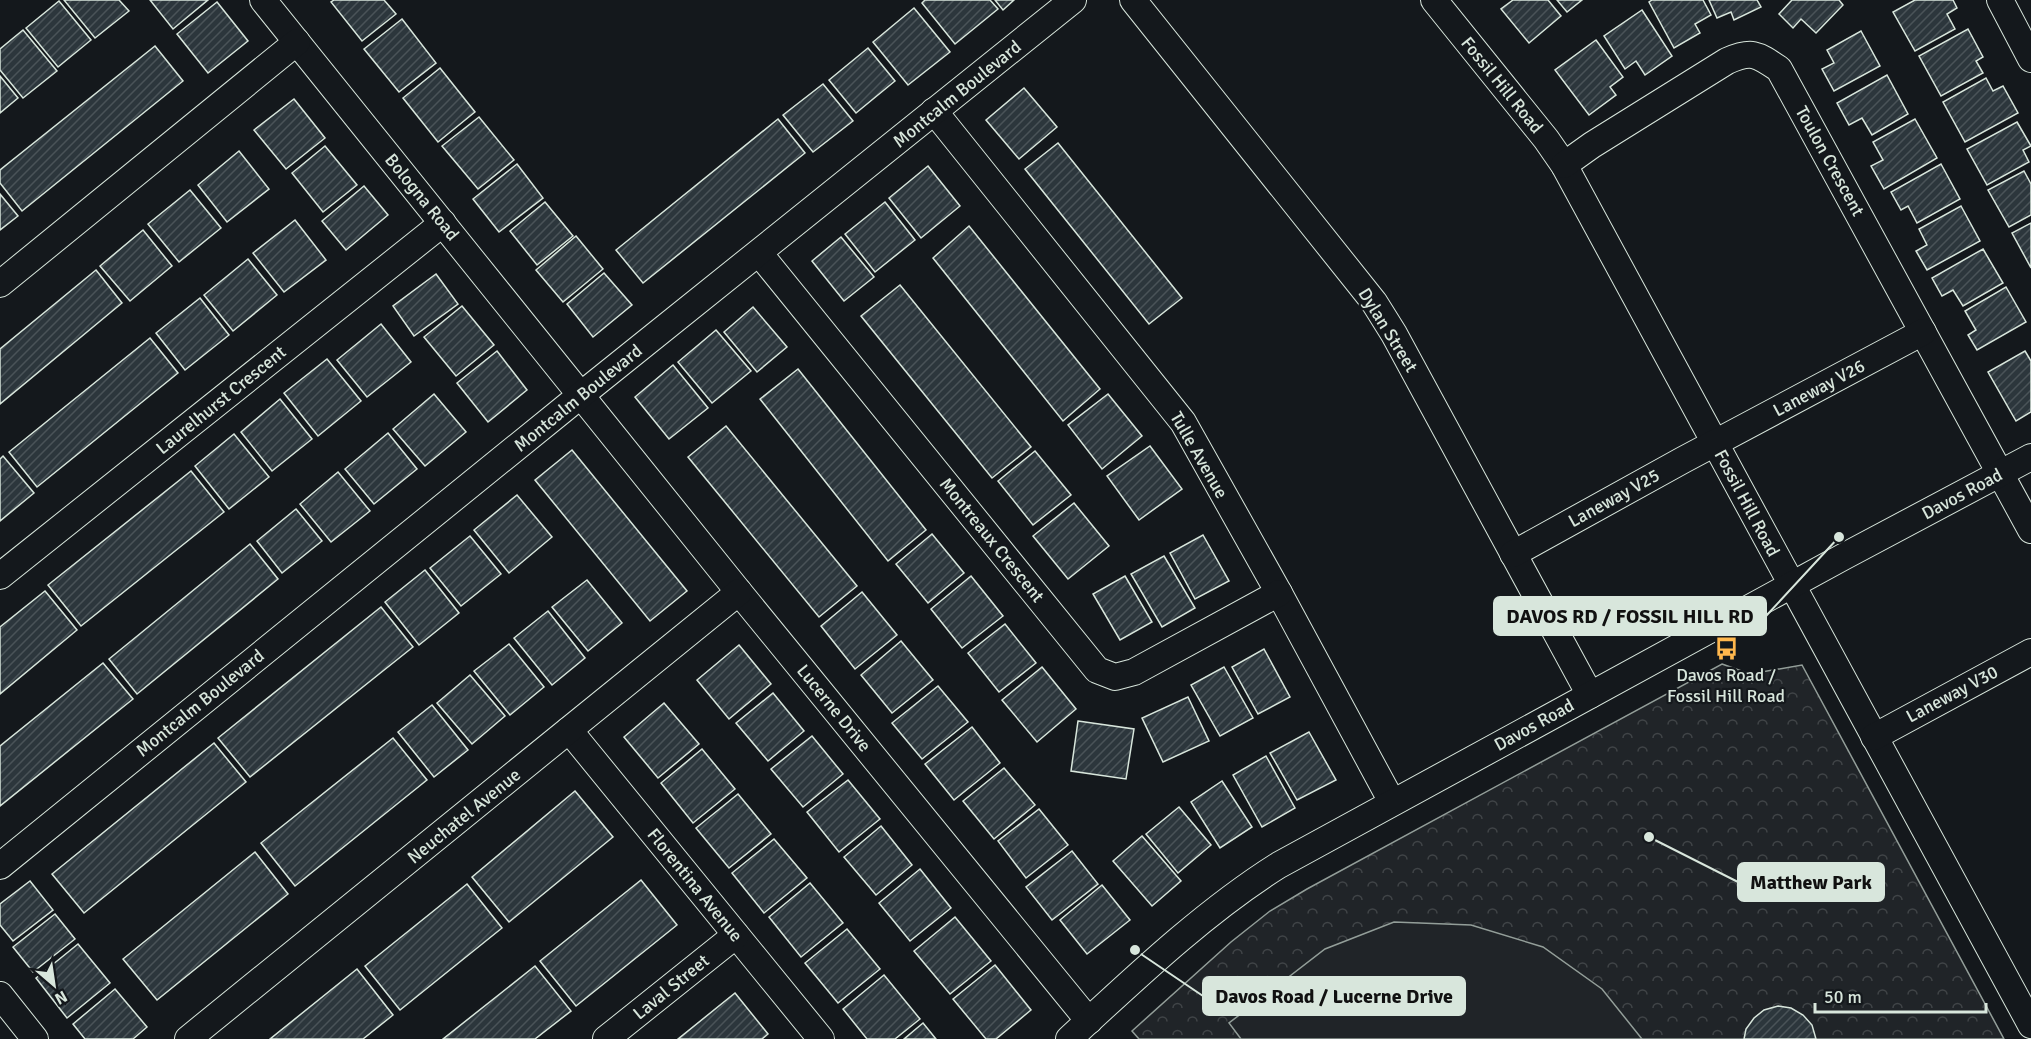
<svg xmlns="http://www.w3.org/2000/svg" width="2031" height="1039" font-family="Signika,sans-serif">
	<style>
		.forest { fill: url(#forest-crowns); stroke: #939e99; stroke-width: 1.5 }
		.garden { fill: #202428; stroke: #939e99; stroke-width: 1.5 }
		.building { fill: url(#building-hatch); stroke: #d8e6dc; stroke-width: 1.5 }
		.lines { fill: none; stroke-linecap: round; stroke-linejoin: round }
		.minor-casing { stroke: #d8e6dc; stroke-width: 28 }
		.minor { stroke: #14181c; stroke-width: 26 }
		.labels { text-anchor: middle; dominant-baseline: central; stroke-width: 4.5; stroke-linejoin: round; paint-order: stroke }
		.street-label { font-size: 18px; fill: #d8e6dc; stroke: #14181c }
		.poi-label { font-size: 18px; fill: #d8e6dc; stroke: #14181c }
		.leader { fill: none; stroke: #d8e6dc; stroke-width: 2 }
		.callout-dot { fill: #d8e6dc; stroke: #14181c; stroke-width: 2 }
		.callout { fill: #d8e6dc; stroke: #d8e6dc; stroke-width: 2 }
		.callout-label { font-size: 20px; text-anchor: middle; font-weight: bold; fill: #111 }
	</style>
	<defs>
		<pattern id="forest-crowns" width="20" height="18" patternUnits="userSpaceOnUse" patternTransform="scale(1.5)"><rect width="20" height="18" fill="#202428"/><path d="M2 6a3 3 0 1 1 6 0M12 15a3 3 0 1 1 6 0" fill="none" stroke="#404447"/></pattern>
		<pattern id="building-hatch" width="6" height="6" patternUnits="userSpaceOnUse" patternTransform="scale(1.5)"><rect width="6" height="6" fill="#2c363c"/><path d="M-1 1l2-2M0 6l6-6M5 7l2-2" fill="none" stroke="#4a5358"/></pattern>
	</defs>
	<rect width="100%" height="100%" fill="#14181c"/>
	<polygon class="forest" points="1722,664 1750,674 1802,665 2004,1039 1139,1039 1132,1031 1231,942 1270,911 1307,889"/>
	<polygon class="garden" points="1394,922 1471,925 1543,947 1602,989 1642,1039 1241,1039 1229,1023 1325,949"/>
	<g class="building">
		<polygon points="64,0 119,0 129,11 95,38"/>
		<polygon points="150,0 208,0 173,29"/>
		<polygon points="334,0 384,0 396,14 362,41 331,2"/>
		<polygon points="925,0 990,0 998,9 955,44 922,3"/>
		<polygon points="995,0 1014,0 1003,10"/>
		<polygon points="1513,0 1548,0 1561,16 1529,43 1501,9"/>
		<polygon points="1557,0 1582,0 1567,12"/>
		<polygon points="1652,0 1703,0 1711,15 1695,24 1700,33 1674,48 1649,2"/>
		<polygon points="1709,0 1757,0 1761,7 1734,20 1731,12 1717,18"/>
		<polygon points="1792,0 1839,0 1843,5 1816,33 1801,19 1793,28 1779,14"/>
		<polygon points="1915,0 1953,0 1957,8 1947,14 1955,29 1915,51 1893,12"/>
		<polygon points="59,1 91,40 58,67 26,28"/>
		<polygon points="217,2 248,41 208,73 177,34"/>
		<polygon points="914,8 950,52 908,85 873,42"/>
		<polygon points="1642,10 1672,56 1645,75 1636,61 1625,69 1604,36"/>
		<polygon points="402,19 436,63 399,92 364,49"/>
		<polygon points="1968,29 1983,57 1976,61 1983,73 1941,96 1919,56"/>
		<polygon points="23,30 57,71 23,98 0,70 0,49"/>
		<polygon points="1861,31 1880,66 1834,91 1822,69 1834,63 1827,50"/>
		<polygon points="1596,40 1623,77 1610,87 1616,95 1589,115 1555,70"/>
		<polygon points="155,46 183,81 22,211 0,183 0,170"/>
		<polygon points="868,48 895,81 856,113 829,80"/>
		<polygon points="440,68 475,112 438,142 403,98"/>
		<polygon points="1887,75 1908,114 1872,135 1862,118 1849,125 1837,103"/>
		<polygon points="0,76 18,98 0,113"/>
		<polygon points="1986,78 1993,91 2003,86 2018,113 1965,142 1943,102"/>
		<polygon points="823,84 853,121 813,152 783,115"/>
		<polygon points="1024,88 1057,127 1019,159 986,120"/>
		<polygon points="294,99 325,138 286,169 254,130"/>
		<polygon points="479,117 514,160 478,189 442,146"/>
		<polygon points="778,119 805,153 643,283 616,250"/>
		<polygon points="1915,119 1937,158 1884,189 1871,166 1883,160 1873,142"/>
		<polygon points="2017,122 2031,146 2023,150 2029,162 1987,185 1967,149"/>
		<polygon points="1058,143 1182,298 1149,324 1025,169"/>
		<polygon points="325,146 357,185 323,212 292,173"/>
		<polygon points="239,151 269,189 227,222 198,185"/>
		<polygon points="517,164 543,198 499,232 473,199"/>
		<polygon points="1941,164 1960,199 1917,223 1908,206 1901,210 1891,192"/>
		<polygon points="928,166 960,206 921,238 889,198"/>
		<polygon points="2024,171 2031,184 2031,215 2009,227 1988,190"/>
		<polygon points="364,186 388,215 346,250 322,221"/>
		<polygon points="190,190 221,228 179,262 148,224"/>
		<polygon points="0,194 18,216 0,230"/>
		<polygon points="545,202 573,236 537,265 510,231"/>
		<polygon points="885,202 915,240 875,272 845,234"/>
		<polygon points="1961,206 1980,241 1927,270 1916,251 1927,245 1919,229"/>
		<polygon points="295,220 326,260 284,292 253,253"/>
		<polygon points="2031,223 2031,268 2012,233"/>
		<polygon points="969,226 1100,389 1063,421 933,258"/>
		<polygon points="143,230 172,266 130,301 100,266"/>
		<polygon points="576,236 603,269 563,302 536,270"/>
		<polygon points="841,237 874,277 844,301 812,261"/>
		<polygon points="1983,249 2003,283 1963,306 1953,290 1942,296 1932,278"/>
		<polygon points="248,259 277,295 233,331 204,295"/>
		<polygon points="96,270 122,303 0,404 0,349"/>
		<polygon points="604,273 632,305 593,337 567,304"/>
		<polygon points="436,274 458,304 414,336 393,306"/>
		<polygon points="900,285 1031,447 992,478 861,316"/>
		<polygon points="2006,287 2026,322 1977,350 1968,335 1976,330 1965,311"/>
		<polygon points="200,298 229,335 185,370 156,333"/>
		<polygon points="462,306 494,345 456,376 424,337"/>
		<polygon points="753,307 787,347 757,372 724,332"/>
		<polygon points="381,324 411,362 367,397 337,360"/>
		<polygon points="716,330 751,371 712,403 678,362"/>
		<polygon points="150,338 178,373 37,487 9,452"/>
		<polygon points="497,351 527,390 488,422 457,383"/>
		<polygon points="2025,351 2031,361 2031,412 2016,421 1988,372"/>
		<polygon points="327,359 361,401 318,436 284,393"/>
		<polygon points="673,365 708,408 669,439 635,397"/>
		<polygon points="798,369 926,530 888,561 760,399"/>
		<polygon points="434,394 466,432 425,466 393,429"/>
		<polygon points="1108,394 1142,436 1102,469 1068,425"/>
		<polygon points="280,399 312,439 272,471 241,432"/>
		<polygon points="726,426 857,586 819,617 688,457"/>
		<polygon points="388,433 417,469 374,504 345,469"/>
		<polygon points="234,434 269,477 229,509 195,466"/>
		<polygon points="1150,446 1182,489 1139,520 1107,476"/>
		<polygon points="572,450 687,591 650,621 535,480"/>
		<polygon points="1035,451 1071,495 1033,525 998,481"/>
		<polygon points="3,456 34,493 0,521 0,459"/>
		<polygon points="191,471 224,512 81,626 48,585"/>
		<polygon points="338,472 370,511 331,542 300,504"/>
		<polygon points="517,495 552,537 509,573 474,530"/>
		<polygon points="1074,503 1109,546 1068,579 1033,536"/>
		<polygon points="296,509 322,541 282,573 257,541"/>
		<polygon points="932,534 964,573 928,603 896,564"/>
		<polygon points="1203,535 1229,581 1195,599 1170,553"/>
		<polygon points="470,536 501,574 461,606 430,568"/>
		<polygon points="250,544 278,579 137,694 109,659"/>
		<polygon points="1164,556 1195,608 1162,627 1131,574"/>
		<polygon points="425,570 459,613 419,645 385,602"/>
		<polygon points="971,576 1003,616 962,648 931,609"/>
		<polygon points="1125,576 1152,622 1120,640 1093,594"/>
		<polygon points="587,580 622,623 588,651 552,607"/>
		<polygon points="45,591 77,630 0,694 0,627"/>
		<polygon points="862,592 897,635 855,669 821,626"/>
		<polygon points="381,607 413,647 250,777 218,738"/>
		<polygon points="548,611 585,658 552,685 514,638"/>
		<polygon points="1005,624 1036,663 999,692 968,653"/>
		<polygon points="901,641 933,680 892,713 861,675"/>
		<polygon points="509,644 544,687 510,715 474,671"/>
		<polygon points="739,645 771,684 729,719 697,680"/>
		<polygon points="1264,649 1290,697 1258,714 1232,667"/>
		<polygon points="103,663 133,699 0,806 0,746"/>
		<polygon points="1042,667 1076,709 1037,742 1002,700"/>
		<polygon points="1224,667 1253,718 1220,736 1191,685"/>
		<polygon points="470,675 505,716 472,744 437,703"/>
		<polygon points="938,686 968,722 922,759 892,723"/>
		<polygon points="773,693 804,731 768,761 736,723"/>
		<polygon points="1188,697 1209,741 1163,762 1142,718"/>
		<polygon points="664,703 699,744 658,778 624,737"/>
		<polygon points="432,705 468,750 434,777 398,732"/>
		<polygon points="1078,721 1134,729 1126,779 1071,771"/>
		<polygon points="972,727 1000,763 954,800 925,764"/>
		<polygon points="1309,732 1336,780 1297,800 1270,753"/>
		<polygon points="812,736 843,774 803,807 771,769"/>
		<polygon points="393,738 427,780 295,886 261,843"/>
		<polygon points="214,743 246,782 84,913 52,874"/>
		<polygon points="702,749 735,789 693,823 661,783"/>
		<polygon points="1266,756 1295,808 1262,827 1233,775"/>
		<polygon points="1004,768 1035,805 994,839 963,801"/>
		<polygon points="848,780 880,819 839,852 807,812"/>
		<polygon points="1222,781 1252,827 1220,848 1191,802"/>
		<polygon points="575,791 613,837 509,922 472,877"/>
		<polygon points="738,794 771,834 729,868 696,828"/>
		<polygon points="1179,807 1211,845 1178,873 1146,834"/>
		<polygon points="1039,809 1068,845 1026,878 998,841"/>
		<polygon points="881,826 912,865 876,895 844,857"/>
		<polygon points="1142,836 1181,881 1152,906 1113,861"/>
		<polygon points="774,839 807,878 764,913 732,873"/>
		<polygon points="1072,851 1098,884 1052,920 1026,887"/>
		<polygon points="255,852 288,894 157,1000 123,959"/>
		<polygon points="920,869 951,908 910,941 879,903"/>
		<polygon points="641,880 677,925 576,1006 540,961"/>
		<polygon points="30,881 53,910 13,941 0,925 0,904"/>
		<polygon points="810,883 843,923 801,957 769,917"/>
		<polygon points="467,884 502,928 400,1010 365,966"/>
		<polygon points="1102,885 1130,920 1087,954 1060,920"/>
		<polygon points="55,914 75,939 33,972 13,947"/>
		<polygon points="955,917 991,961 950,994 914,951"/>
		<polygon points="847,929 880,969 838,1003 805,963"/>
		<polygon points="78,944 110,983 67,1018 36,978"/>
		<polygon points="995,965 1031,1010 996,1039 986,1039 953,999"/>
		<polygon points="535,966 571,1011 535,1039 443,1039"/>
		<polygon points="357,969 393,1015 363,1039 270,1039"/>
		<polygon points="884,975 920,1019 895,1039 867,1039 843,1009"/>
		<polygon points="115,989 147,1027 133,1039 85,1039 73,1024"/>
		<polygon points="735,993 768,1034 762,1039 678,1039"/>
		<polygon points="1778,1006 1791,1008 1803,1015 1812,1025 1816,1039 1744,1039 1746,1029 1754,1018 1764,1010"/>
		<polygon points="923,1023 936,1039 904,1039"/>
	</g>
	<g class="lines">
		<defs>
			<g id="minor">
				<polyline points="263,0 739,592 1089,1021"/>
				<polyline points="1133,0 1374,302 1394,334 1590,695"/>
				<polyline points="1434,0 1546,139 1564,165 2031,1025"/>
				<polyline points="2000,0 2031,59"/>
				<polyline points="934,111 1183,422 1279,593 1392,802"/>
				<path d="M1564 165 1592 145 1727 61C1752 50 1757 54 1779 69L2031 530"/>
				<polyline points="759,253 1097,670 1115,677 1134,672 1279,593"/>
				<polyline points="0,284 297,42"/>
				<polyline points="1513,554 1683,460 1923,332"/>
				<polyline points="0,576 443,223"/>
				<polyline points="569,730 821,1039"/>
				<polyline points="1874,737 2031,652"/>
				<polyline points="0,866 581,395 1073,0"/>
				<polyline points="0,995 35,1039"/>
				<polyline points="188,1039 739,592"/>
				<polyline points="606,1039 736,935"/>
				<path d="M1069 1039C1134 979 1204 912 1279 865L1843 557 2031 457"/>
			</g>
		</defs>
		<use href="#minor" class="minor-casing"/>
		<use href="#minor" class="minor"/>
	</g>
	<defs>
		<symbol id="bus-bare" viewBox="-9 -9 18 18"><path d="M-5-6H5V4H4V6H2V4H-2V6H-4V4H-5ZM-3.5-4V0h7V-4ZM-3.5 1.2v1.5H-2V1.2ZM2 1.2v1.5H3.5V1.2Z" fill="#ffb74d" stroke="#14181c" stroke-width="2.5" paint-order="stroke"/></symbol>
	</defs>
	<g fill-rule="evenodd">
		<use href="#bus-bare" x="1710" y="632" width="33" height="33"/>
	</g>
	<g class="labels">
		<g class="street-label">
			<text transform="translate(1502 85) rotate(51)">Fossil Hill Road</text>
			<text transform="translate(957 94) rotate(-39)">Montcalm Boulevard</text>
			<text transform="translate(1830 161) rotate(61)">Toulon Crescent</text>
			<text transform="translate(422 197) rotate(51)">Bologna Road</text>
			<text transform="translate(1388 330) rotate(58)">Dylan Street</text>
			<text transform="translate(1819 388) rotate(-28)">Laneway V26</text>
			<text transform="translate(578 398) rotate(-39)">Montcalm Boulevard</text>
			<text transform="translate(221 400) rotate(-39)">Laurelhurst Crescent</text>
			<text transform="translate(1199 455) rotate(60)">Tulle Avenue</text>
			<text transform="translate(1962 494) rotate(-28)">Davos Road</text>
			<text transform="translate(1614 498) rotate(-29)">Laneway V25</text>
			<text transform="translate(1747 503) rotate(62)">Fossil Hill Road</text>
			<text transform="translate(992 540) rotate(51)">Montreaux Crescent</text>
			<text transform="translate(1952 694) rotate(-28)">Laneway V30</text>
			<text transform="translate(200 703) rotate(-39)">Montcalm Boulevard</text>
			<text transform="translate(834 708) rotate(51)">Lucerne Drive</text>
			<text transform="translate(1534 725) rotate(-29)">Davos Road</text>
			<text transform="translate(464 816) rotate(-39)">Neuchatel Avenue</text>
			<text transform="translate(695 885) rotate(51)">Florentina Avenue</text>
			<text transform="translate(671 987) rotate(-39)">Laval Street</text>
		</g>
		<g class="poi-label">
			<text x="1726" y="675">Davos Road /<tspan x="1726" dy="21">Fossil Hill Road</tspan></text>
		</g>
	</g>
	<path class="leader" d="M1839 537L1766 616M1649 837L1738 882M1135 950L1203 996"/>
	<g class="callout-dot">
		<circle cx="1839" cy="537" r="6"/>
		<circle cx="1649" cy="837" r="6"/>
		<circle cx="1135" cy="950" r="6"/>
	</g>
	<g class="callout">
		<rect x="1494" y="597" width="272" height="38" rx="6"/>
		<rect x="1738" y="863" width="146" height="38" rx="6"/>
		<rect x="1203" y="977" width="262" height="38" rx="6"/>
	</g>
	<g class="callout-label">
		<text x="1630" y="623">DAVOS RD / FOSSIL HILL RD</text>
		<text x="1811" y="889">Matthew Park</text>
		<text x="1334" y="1003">Davos Road / Lucerne Drive</text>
	</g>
	<g transform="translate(54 985) rotate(151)" stroke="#14181c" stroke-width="4.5" paint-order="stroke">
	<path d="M0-4.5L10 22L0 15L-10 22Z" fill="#d8e6dc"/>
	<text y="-9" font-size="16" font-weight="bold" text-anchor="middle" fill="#d8e6dc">N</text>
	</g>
	<path d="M1815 1003v9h171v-9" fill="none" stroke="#d8e6dc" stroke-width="3"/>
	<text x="1824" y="1003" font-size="18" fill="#d8e6dc" stroke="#14181c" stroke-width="4.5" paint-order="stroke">50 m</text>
</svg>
